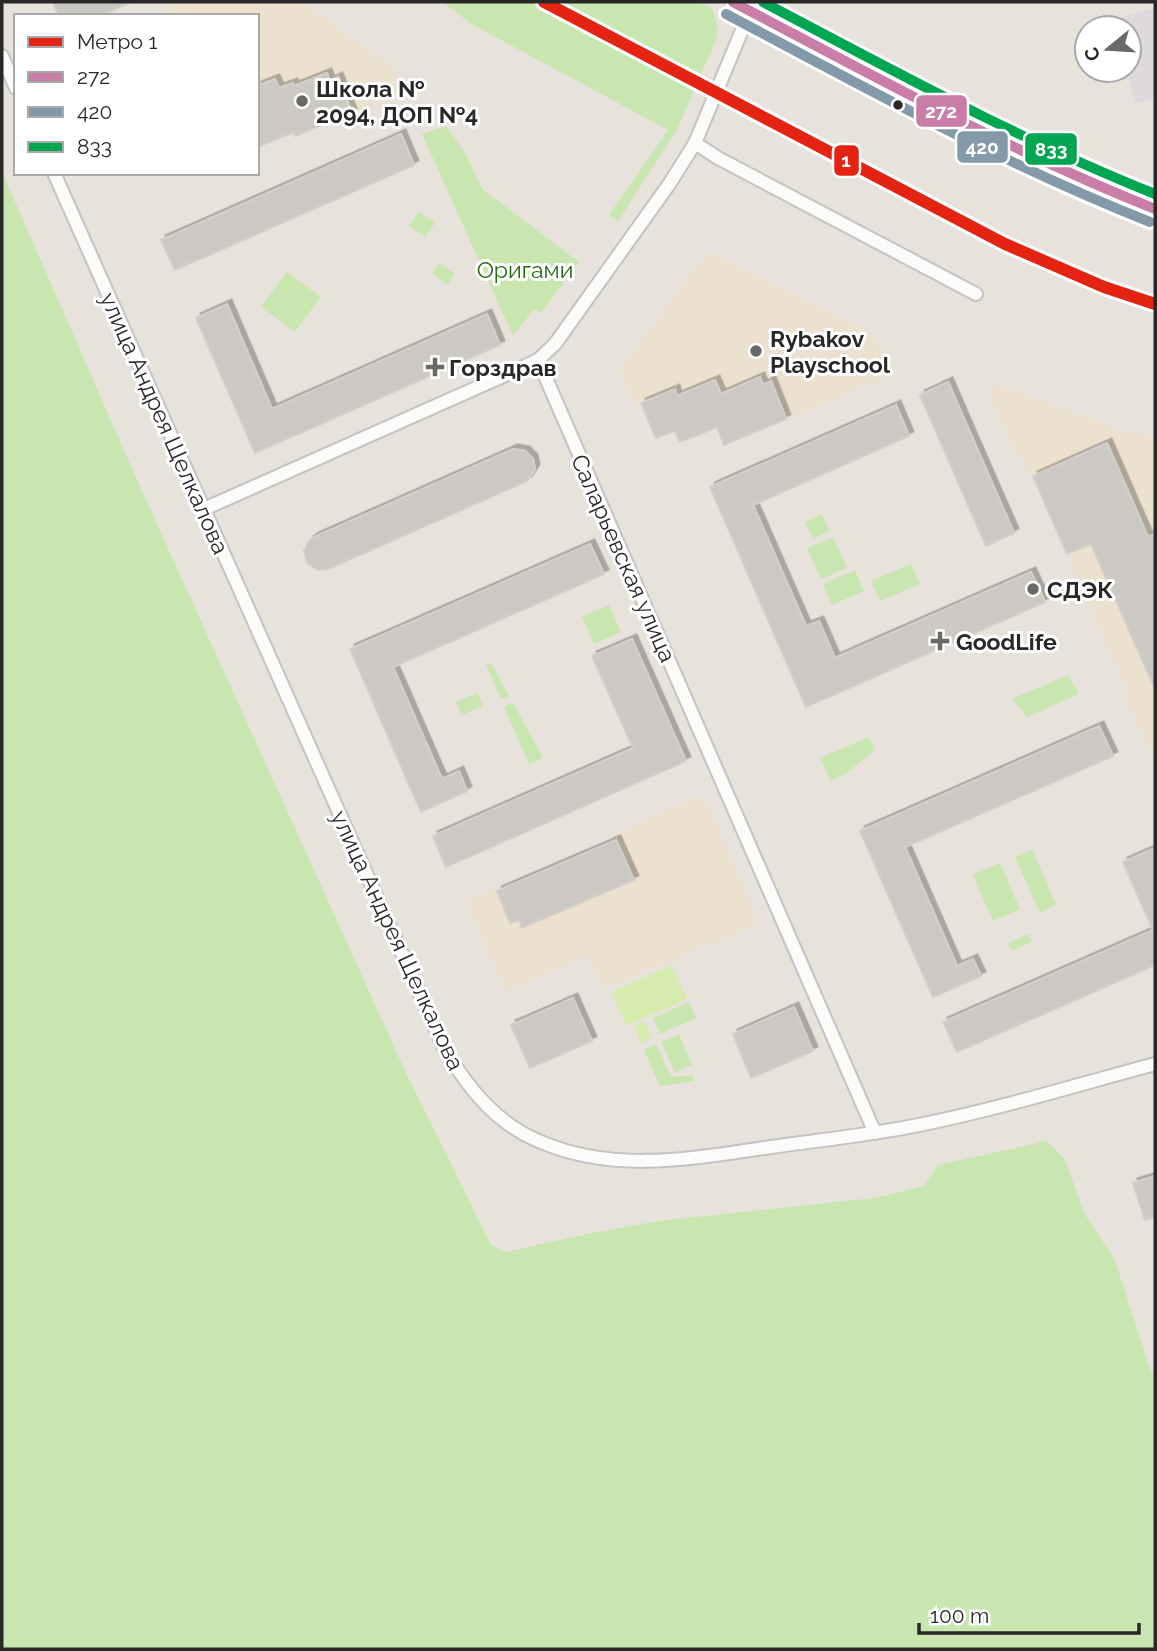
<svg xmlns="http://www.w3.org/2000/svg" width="1157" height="1651" font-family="Raleway,sans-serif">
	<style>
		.industrial { fill: #ddd9dc }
		.education { fill: #ece1cf }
		.green { fill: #c9e6b1 }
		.pitch { fill: #d6ebae }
		.building { fill: #ccc8c4; stroke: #d2cec8; stroke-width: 2; filter: url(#shadow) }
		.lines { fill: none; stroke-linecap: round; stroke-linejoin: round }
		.minor-casing { stroke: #c4c2c3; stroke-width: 16 }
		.tertiary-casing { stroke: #c4c2c3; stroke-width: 18 }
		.minor { stroke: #fbfbfa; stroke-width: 12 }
		.tertiary { stroke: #fbfbfa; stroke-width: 14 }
		.bus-1-casing { stroke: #fff; stroke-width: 16 }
		.bus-2-casing { stroke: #fff; stroke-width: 16 }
		.bus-3-casing { stroke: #fff; stroke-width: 16 }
		.bus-1 { stroke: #c97ea8; stroke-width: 10 }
		.bus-2 { stroke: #849aa9; stroke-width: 10 }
		.bus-3 { stroke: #00a651; stroke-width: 10 }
		.metro-1-casing { stroke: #fff; stroke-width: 18 }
		.metro-1 { stroke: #e42313; stroke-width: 12 }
		.poi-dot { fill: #6b6967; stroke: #fff; stroke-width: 2.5 }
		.bus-dot { fill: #282828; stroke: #fff; stroke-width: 2.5 }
		.labels { text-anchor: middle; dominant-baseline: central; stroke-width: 6; stroke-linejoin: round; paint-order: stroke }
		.poi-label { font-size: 23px; font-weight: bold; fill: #282828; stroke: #fff; text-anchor: start }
		.park-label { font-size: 23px; fill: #276a12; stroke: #fff }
		.street-label { font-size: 23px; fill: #282828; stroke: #fff }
		.line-badge { stroke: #fff; stroke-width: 2.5 }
		.badge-label { font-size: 19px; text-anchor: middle; font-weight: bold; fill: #fff }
	</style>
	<defs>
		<filter id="shadow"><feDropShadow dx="4.5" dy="-4.5" stdDeviation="0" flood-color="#0004"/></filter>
	</defs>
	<rect width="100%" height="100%" fill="#e7e2dc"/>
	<polygon class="industrial" points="1155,7 1155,97 1136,103 1126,70 1129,70 1129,28 1113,28 1111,21"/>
	<g class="education">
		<polygon points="164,2 302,2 392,67 403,93 295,136 293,132 257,147 257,16 170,16"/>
		<polygon points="707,252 871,333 889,376 724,445 716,427 680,442 675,431 656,438 642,404 635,406 620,370"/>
		<polygon points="997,385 1122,430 1155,439 1155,764 1127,701 1131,699 1033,477 1030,477 1021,456 1017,457 987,389"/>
		<polygon points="704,795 759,923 603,989 588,955 505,991 466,900 495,887 497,891 616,840 614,834"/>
	</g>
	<g class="green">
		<polygon points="442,2 699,2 712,9 715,16 718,31 716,40 677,130 618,221 609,215 668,130 473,25"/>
		<polygon points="446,126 467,156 482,189 579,262 541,313 534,309 513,336 422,134"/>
		<polygon points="2,172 137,480 406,1073 491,1245 506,1252 587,1234 658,1221 874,1198 924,1186 938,1165 1047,1141 1065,1160 1084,1213 1115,1260 1151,1373 1155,1375 1155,1649 2,1649"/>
		<polygon points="419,212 435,223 425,237 409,226"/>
		<polygon points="439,263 455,274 447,285 432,273"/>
		<polygon points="287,272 321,297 295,332 261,307"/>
		<polygon points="822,514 830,531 813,538 805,522"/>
		<polygon points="833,537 847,568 821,579 807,548"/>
		<polygon points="911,564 920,584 880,601 871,581"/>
		<polygon points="855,570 864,591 832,605 823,584"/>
		<polygon points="609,605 621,632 594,644 582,617"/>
		<polygon points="491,663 509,696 501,699 486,665"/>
		<polygon points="1068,675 1079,694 1027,717 1012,699"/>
		<polygon points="477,693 483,706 462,715 456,702"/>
		<polygon points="513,703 543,758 529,764 504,707"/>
		<polygon points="869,737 875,750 844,775 831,781 820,758"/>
		<polygon points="1032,849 1056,905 1040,913 1015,857"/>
		<polygon points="1000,863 1020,909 993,921 973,875"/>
		<polygon points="1028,934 1032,942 1011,951 1008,943"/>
		<polygon points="689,1002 696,1018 660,1034 653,1018"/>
		<polygon points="679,1034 692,1065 675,1073 661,1042"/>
		<polygon points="656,1044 670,1075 675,1077 692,1075 695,1081 660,1086 644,1050"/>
	</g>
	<g class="pitch">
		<polygon points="672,965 687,999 626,1026 611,992"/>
		<polygon points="645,1021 652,1037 641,1043 634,1026"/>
	</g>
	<g class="building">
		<polygon points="53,2 131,2 99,16 59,16"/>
		<polygon points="327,73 330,81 338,77 352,113 295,136 294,132 257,147 257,86 275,79 279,88 293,83 294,86"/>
		<polygon points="401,134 414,165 175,270 161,240"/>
		<polygon points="227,304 272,409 487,314 500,345 255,453 196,318"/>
		<polygon points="760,377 763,385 771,381 786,419 724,445 717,427 680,442 675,431 656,438 641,403 675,389 677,396 715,380 721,394"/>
		<polygon points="948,382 1014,533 986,546 920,395"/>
		<polygon points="896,405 909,436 753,505 806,626 819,621 835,658 1031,572 1045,602 806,707 710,487"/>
		<polygon points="1107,443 1148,537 1155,534 1155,689 1091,544 1067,554 1033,476"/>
		<polygon points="513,449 525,451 533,459 535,469 527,481 328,569 318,570 307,563 304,551 309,541 314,537"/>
		<polygon points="590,544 604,574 393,667 442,779 459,771 467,791 421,812 350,649"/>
		<polygon points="632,639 686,761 446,867 433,836 633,748 592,656"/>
		<polygon points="1099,726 1113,756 905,847 957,966 973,959 981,976 933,997 860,831"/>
		<polygon points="616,840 634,880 522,928 519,920 510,923 497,891"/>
		<polygon points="1155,848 1155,965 957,1052 943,1022 1153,930 1123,862"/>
		<polygon points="573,998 592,1041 530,1068 511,1025"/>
		<polygon points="794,1007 813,1051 751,1078 733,1034"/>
		<polygon points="1155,1176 1155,1217 1145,1220 1133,1183"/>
	</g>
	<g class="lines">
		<defs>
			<g id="minor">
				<polyline points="2,56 16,88"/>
				<polyline points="695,143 718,158 976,294"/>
				<path d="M54 173 444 1048C468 1088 496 1124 541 1142 616 1174 694 1158 771 1147 820 1140 870 1135 919 1125 998 1109 1077 1085 1155 1064"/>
				<polyline points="538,360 875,1133"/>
				<polyline points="204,509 521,368 538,360 555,344 670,183 695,143 750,11"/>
			</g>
			<polyline id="tertiary" points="733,2 936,109 1077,178 1155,209"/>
		</defs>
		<use href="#minor" class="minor-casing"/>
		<use href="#tertiary" class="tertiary-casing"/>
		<use href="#minor" class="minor"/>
		<use href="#tertiary" class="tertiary"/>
		<defs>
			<path id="bus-1" d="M733 2C872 75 1009 151 1155 209"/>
			<path id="bus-2" d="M726 14C866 88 1003 164 1150 222"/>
			<path id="bus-3" d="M763 2C892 70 1020 140 1155 194"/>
		</defs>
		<use href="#bus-1" class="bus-1-casing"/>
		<use href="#bus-2" class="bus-2-casing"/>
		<use href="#bus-3" class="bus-3-casing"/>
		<use href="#bus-1" class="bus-1"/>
		<use href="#bus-2" class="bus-2"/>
		<use href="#bus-3" class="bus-3"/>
		<defs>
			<polyline id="metro-1" points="544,2 1005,244 1104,287 1155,304"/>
		</defs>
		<use href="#metro-1" class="metro-1-casing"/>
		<use href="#metro-1" class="metro-1"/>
	</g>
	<g class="poi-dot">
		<circle cx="302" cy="101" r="7"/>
		<circle cx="756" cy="351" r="7"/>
		<path d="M431.5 356.5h7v7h7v7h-7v7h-7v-7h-7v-7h7z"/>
		<circle cx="1033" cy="589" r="7"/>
		<path d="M936.5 630.5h7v7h7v7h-7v7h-7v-7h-7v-7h7z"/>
	</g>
	<circle class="bus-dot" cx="898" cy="105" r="6"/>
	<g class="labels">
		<g class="poi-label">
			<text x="316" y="88">Школа №<tspan x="316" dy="26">2094, ДОП №4</tspan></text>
			<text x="770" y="338">Rybakov<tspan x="770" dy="26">Playschool</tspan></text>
			<text x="449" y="367">Горздрав</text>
			<text x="1047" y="589">СДЭК</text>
			<text x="956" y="641">GoodLife</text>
		</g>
		<g class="park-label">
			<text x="525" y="269">Оригами</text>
		</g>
		<g class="street-label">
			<text transform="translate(165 423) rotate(66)">улица Андрея Щелкалова</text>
			<text transform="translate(624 558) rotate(66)">Саларьевская улица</text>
			<text transform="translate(398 940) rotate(65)">улица Андрея Щелкалова</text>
		</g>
	</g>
	<g class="line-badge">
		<rect x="915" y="94" width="53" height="34" rx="7" fill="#c97ea8"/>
		<rect x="956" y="130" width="53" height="34" rx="7" fill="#849aa9"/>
		<rect x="1024" y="132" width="54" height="34" rx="7" fill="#00a651"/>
		<rect x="833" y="144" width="27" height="33" rx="7" fill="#e42313"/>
	</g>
	<g class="badge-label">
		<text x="941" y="118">272</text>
		<text x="982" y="154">420</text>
		<text x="1051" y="156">833</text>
		<text x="846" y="167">1</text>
	</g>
	<rect width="1157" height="1651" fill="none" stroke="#282828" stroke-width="7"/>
	<rect x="14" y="14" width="245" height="161" fill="#ffffff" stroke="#a9a9a9" stroke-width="2"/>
	<rect x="28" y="37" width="35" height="10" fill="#e42313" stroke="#a9a9a9" stroke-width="2"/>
	<text x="77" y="49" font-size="21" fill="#282828">Метро 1</text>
	<rect x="28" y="72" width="35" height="10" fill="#c97ea8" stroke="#a9a9a9" stroke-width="2"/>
	<text x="77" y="84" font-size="21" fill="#282828">272</text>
	<rect x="28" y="107" width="35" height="10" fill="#849aa9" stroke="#a9a9a9" stroke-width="2"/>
	<text x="77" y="119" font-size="21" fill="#282828">420</text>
	<rect x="28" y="142" width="35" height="10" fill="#00a651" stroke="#a9a9a9" stroke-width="2"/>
	<text x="77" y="154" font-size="21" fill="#282828">833</text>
	<g transform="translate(1108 49) rotate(252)"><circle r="33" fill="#ffffff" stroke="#a9a9a9" stroke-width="2"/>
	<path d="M0-5L12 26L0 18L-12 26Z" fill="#6b6967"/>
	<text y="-10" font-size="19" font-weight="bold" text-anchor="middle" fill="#282828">С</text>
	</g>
	<path d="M919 1623v10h220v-10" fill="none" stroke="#282828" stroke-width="3.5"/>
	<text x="930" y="1623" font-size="21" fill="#282828" stroke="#ffffff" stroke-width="5" paint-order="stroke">100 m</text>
</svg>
